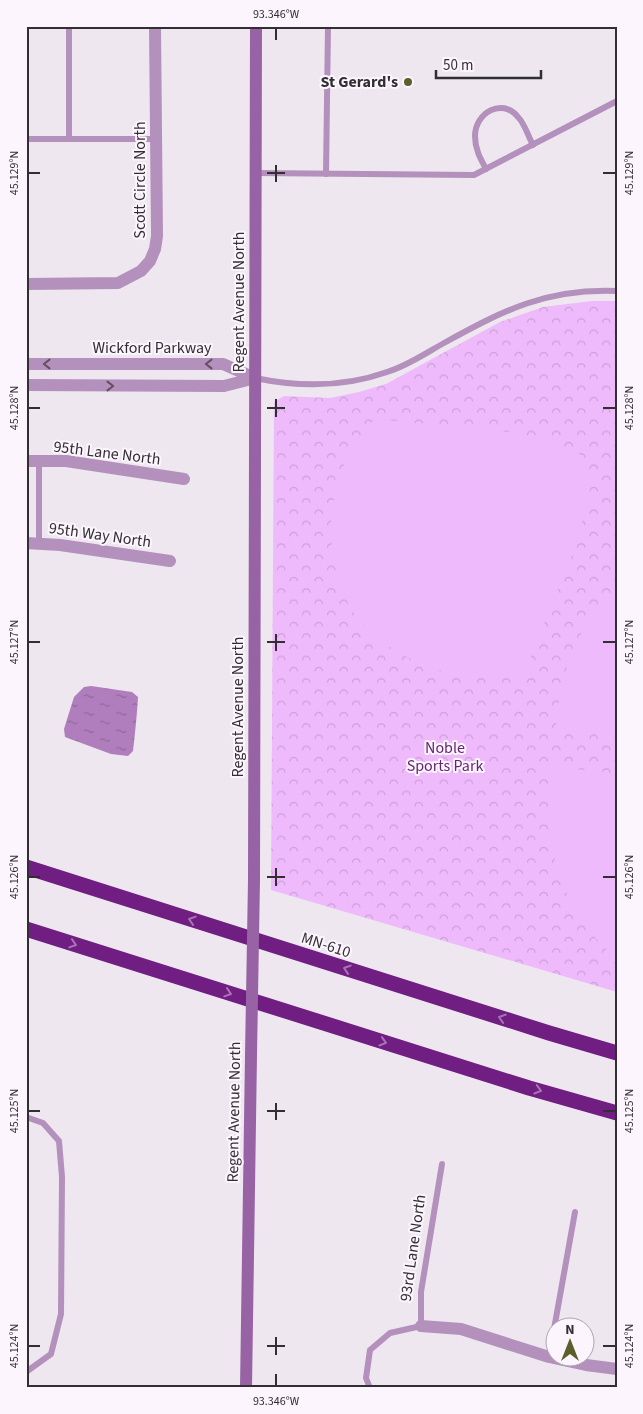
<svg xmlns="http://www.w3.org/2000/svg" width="643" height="1414" font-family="'Source Sans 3',sans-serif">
<defs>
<pattern id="park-crowns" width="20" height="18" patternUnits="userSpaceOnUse" patternTransform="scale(1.25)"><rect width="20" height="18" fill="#eebafb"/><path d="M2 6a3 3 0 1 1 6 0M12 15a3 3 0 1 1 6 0" fill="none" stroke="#cda0d8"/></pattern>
<pattern id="water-ripples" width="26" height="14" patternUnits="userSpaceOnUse" patternTransform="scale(1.25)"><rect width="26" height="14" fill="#b07ebd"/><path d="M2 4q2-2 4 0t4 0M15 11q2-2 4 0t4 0" fill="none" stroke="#90689a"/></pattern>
</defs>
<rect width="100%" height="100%" fill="#eee7f0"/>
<!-- park -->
<path fill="url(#park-crowns)" d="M592 301H617V992L271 890 274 402 284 396 330 398 359 392 386 384 500 322 543 307Z"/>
<!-- pitch -->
<g fill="#eebafb">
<path d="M375 419 508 432 577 450 593 477 576 545 525 671C499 674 472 678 446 672 412 663 380 645 357 617 348 607 344 593 339 580 324 532 330 481 358 439 363 432 369 425 375 419Z"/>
<path d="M617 587V735L556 728C560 671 576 628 617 587Z"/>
<path d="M552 766 617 774V959C561 913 539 837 552 766Z"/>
</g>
<!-- water -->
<path fill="url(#water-ripples)" d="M91 686 132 692 138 697C137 715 135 733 133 751L128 756 111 754 65 737 64 729 74 697 84 687Z"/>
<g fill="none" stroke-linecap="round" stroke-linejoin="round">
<!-- lane -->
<g stroke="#b490bc" stroke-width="6">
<path d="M26 139H157"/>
<path d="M69 139V26"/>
<path d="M486 169C480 158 475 149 475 136 475 113 502 97 518 117 525 124 528 136 533 145"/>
<path d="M255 173 474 175 617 101"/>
<path d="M326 174 328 26"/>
<path d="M255 378C298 387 345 387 387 372 407 366 426 353 444 343 504 310 547 288 617 291"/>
<path d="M39 543V461"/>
<path d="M26 1117 43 1123 59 1141 62 1177 61 1314 51 1354 26 1372"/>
<path d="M549 1357 575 1212"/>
<path d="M370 1388 366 1378 370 1350 390 1333 421 1326V1292L442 1164"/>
</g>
<!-- street -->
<g stroke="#b490bc" stroke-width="12">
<path d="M26 284 118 283 141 271 150 261 155 249 157 236 155 26"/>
<path d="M26 364H223L255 378"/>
<path d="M26 385 224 386 255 378"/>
<path d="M26 461H66L184 479"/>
<path d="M26 543 60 545 170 561"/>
<path d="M421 1326 461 1329 549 1357 586 1365 617 1369"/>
</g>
<!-- secondary -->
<g stroke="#9763a5" stroke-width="12">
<path d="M254 880 256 26"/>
<path d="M246 1388 251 1055"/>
</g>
<!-- highway -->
<g stroke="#701e82" stroke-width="15">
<path d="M26 867 549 1033 617 1053"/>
<path d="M26 929 529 1088 617 1113"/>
</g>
<!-- secondary-bridge -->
<path stroke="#9763a5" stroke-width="12" d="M251 1055 254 880"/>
</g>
<!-- one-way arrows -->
<defs><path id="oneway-chevron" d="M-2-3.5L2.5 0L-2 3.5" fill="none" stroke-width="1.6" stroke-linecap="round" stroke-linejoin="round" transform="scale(1.25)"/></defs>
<g stroke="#605162">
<use href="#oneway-chevron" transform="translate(47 364) rotate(-180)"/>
<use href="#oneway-chevron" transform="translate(209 364) rotate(-180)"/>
<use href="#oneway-chevron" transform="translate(110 386)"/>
</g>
<g stroke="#a874b3">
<use href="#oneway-chevron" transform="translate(192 920) rotate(-162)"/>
<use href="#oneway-chevron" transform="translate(73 944) rotate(18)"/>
<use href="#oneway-chevron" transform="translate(347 969) rotate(-162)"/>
<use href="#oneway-chevron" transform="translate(228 993) rotate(18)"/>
<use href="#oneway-chevron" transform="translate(502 1018) rotate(-162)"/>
<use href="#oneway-chevron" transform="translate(383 1042) rotate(17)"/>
<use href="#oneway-chevron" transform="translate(538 1090) rotate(16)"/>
</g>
<!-- ticks -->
<path fill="none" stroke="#322f32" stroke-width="2" d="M276 28V40M276 165V182M28 173H40M267 173H285M603 173H616M276 399V417M28 408H40M267 408H285M603 408H616M276 634V651M28 642H40M267 642H285M603 642H616M276 868V886M28 877H40M267 877H285M603 877H616M276 1103V1120M28 1111H40M267 1111H285M603 1111H616M276 1337V1355M28 1346H40M267 1346H285M603 1346H616M276 1374V1386"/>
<!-- markers -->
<circle fill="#5a5f2c" stroke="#fcf5fd" stroke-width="2" cx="408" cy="82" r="5"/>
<g text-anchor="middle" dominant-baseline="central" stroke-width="4" stroke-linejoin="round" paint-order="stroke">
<!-- poi labels -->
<g font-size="16" font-weight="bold" fill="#322f32" stroke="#fcf5fd" text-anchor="end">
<text x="398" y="82">St Gerard's</text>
</g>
<!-- street labels -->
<g font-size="16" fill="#322f32" stroke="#fcf5fd">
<text transform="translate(140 180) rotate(-90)">Scott Circle North</text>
<text transform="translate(239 302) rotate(-90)">Regent Avenue North</text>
<text x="152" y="348">Wickford Parkway</text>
<text transform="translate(107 453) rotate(7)">95th Lane North</text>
<text transform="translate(100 535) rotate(8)">95th Way North</text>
<text transform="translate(238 707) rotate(-90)">Regent Avenue North</text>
<text transform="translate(326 945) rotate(18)">MN-610</text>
<text transform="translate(234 1112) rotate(-89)">Regent Avenue North</text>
<text transform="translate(413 1248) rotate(-82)">93rd Lane North</text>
</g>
<!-- park labels -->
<g font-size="16" fill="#642572" stroke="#fcf5fd">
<text x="445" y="748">Noble<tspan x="445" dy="18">Sports Park</tspan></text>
</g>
</g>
<!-- border -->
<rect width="643" height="1414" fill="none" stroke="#fcf5fd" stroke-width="55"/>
<!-- north arrow -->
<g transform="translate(570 1342)"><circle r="24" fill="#fcf5fd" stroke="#aba6ac"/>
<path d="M0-4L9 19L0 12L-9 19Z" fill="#5a5f2c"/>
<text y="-8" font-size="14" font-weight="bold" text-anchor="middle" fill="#322f32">N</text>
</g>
<!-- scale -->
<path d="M436 70v8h105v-8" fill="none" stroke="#322f32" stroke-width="2.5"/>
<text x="443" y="70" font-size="15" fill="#322f32" stroke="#fcf5fd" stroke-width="4" paint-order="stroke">50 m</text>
<rect x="28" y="28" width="588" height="1358" fill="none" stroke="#322f32" stroke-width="2"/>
<g font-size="12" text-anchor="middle" fill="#322f32">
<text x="276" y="18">93.346°W</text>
<text transform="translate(14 173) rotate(-90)" y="4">45.129°N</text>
<text transform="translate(629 173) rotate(-90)" y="4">45.129°N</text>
<text transform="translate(14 408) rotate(-90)" y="4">45.128°N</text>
<text transform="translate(629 408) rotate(-90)" y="4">45.128°N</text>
<text transform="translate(14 642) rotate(-90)" y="4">45.127°N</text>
<text transform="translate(629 642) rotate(-90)" y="4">45.127°N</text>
<text transform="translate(14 877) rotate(-90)" y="4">45.126°N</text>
<text transform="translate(629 877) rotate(-90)" y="4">45.126°N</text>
<text transform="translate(14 1111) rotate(-90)" y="4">45.125°N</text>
<text transform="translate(629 1111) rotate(-90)" y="4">45.125°N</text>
<text transform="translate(14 1346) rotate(-90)" y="4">45.124°N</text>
<text transform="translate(629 1346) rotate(-90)" y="4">45.124°N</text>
<text x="276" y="1405">93.346°W</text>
</g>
</svg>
